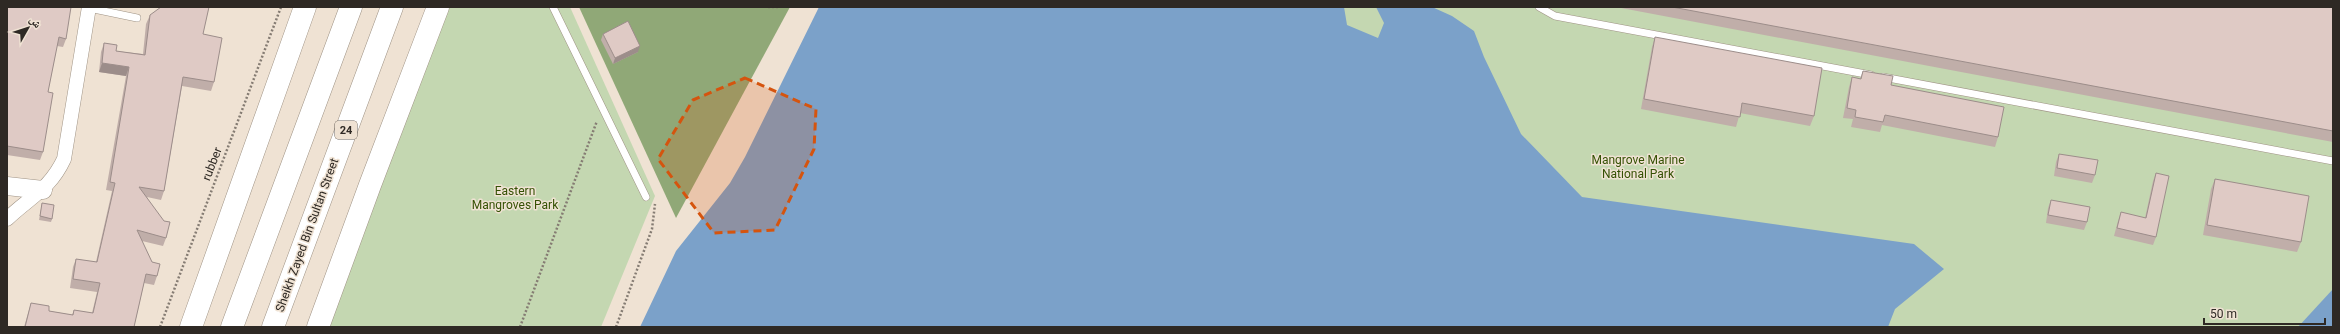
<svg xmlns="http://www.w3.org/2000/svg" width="2340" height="334" font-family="Roboto,'Noto Naskh Arabic',sans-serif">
<rect width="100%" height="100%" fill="#efe2d3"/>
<!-- green -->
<g fill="#c4d7b1">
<path d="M449 7H570L655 196 601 327H328Z"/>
<path d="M1019 7H2333V327H867Z"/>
</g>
<!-- forest -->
<path fill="#90a877" d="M579 7H790L676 218Z"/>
<!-- water -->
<g fill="#7ba1c9">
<path d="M819 7H1344L1347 25 1378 38 1384 23 1376 7H1432L1452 16 1474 31 1484 57 1521 134 1582 197 1914 244 1944 269 1895 309 1888 327H640L676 251 730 183 745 157Z"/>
<path d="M2333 289V327H2298Z"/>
</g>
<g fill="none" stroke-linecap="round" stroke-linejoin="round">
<!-- service casing -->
<g stroke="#9f9385" stroke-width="8">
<g id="service">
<path d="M553 7 646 197"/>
<path d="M1539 7 1555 16 1871 75"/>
<path d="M89 8 137 18"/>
<path d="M1883 77 2333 161"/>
</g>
</g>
<!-- minor casing -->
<g stroke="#9f9385" stroke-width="15">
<path id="minor" d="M7 219C30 197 50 189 64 159L89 7"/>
</g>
<!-- tertiary casing -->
<g stroke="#9f9385" stroke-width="19">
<path id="tertiary" d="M7 186 43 190"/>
</g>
<!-- primary casing -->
<g stroke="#9f9385" stroke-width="23">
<g id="primary">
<path d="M191 327 305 7"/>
<path d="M318 327 370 185 438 7"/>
</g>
</g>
<!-- trunk casing -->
<g stroke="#9f9385" stroke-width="23">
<g id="trunk">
<path d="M232 327 351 7"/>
<path d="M273 327 392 7"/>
</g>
</g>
<!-- path -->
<g stroke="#857c73" stroke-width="2.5" stroke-dasharray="2 2" stroke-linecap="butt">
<path d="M768 7H780"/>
<path d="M160 327 281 7"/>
<path d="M520 327 597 121"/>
<path d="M616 327 652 229 655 204"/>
</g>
<!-- service -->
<use href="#service" stroke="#fff" stroke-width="7"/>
<!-- minor -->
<use href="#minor" stroke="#fff" stroke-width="14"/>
<!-- tertiary -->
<use href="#tertiary" stroke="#fff" stroke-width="18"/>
<!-- primary -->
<use href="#primary" stroke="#fff" stroke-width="22"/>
<!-- trunk -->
<use href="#trunk" stroke="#fff" stroke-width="22"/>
</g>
<!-- wall -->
<g fill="#c0aea9">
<path d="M7 7 66 39 63 47 57 46 48 92 43 152 40 160 7 155Z"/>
<path d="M1616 7H2333V142Z"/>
<path d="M150 15 203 34 214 82 211 91 182 86 164 191 161 200 147 197 166 238 163 246 142 241 157 276 154 285 144 283 134 327H24L31 303 49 311 72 315 74 310 92 313 97 292 70 288 73 267 76 259 96 262 112 191 106 190 126 76 99 72 101 52 104 43 116 51 143 54 146 24Z"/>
<path d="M603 34 638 52 613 64 601 40Z"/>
<path d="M1655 37 1814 116 1810 126 1740 113 1736 127 1641 109 1652 47Z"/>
<path d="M1863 71 1998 137 1995 147 1882 125 1880 132 1851 127 1853 119 1843 118 1849 87 1852 77 1860 79Z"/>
<path d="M2059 154 2095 175 2092 183 2054 176 2056 162Z"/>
<path d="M2156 173V237L2153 245 2114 236 2118 221 2121 212 2145 218 2153 181Z"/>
<path d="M2215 179 2301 242 2297 252 2203 235 2211 189Z"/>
<path d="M2051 200 2087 222 2084 230 2046 223 2048 208Z"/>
<path d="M42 203 52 219 51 222 39 220Z"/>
</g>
<!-- shaded-wall -->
<g fill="#9c8d8a">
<path d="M640 46 638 52 613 64 615 58Z"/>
<path d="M102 63 129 67 126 76 99 72Z"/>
</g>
<!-- building -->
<g fill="#dfcac5" stroke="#9c8d8a">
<path d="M7 7H71L66 39 59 37 48 92 53 93 43 152 7 146Z"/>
<path d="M161 7H209L203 34 222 38 214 82 183 77 164 191 139 187 164 221 170 222 166 238 137 230 152 262 160 264 157 276 146 274 134 327H25L31 303 49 306V311L73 315 74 310 93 313 100 283 73 279 76 259 97 262 115 183 110 182 129 67 102 63 104 43 117 45 116 51 145 55 150 15Z"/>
<path d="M1672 7H2333V131Z"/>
<path d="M628 21 640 46 615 58 603 34Z"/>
<path d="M1655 37 1822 68 1814 116 1742 103 1740 117 1644 99Z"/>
<path d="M1863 71 1893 76 1891 85 2004 107 1998 137 1885 115 1883 122 1855 117 1856 110 1847 108 1852 77 1861 79Z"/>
<path d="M2059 154 2098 160 2095 175 2057 168Z"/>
<path d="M2156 173 2169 176 2156 237 2117 228 2121 212 2146 218Z"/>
<path d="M2215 179 2309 196 2301 242 2207 225Z"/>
<path d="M2051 200 2090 207 2087 222 2048 215Z"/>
<path d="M42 203 54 205 52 219 40 216Z"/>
</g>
<!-- marked area -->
<path fill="#d5540e" fill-opacity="0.2" stroke="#d5540e" stroke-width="3" stroke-dasharray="8 5" stroke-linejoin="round" d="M745 78 816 109 814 149 775 230 714 233 658 159 693 100Z"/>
<g text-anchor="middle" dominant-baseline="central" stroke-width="3" stroke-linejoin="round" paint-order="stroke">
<!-- shield labels -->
<rect fill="#efe2d3" stroke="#686058" stroke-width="1" x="335" y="121" width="22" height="18" rx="3"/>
<g font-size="11" font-weight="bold" fill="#2e2924">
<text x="346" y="130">24</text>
</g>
<!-- park labels -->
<g font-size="12" fill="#355104" stroke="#efe2d3">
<text x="1638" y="160">Mangrove Marine<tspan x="1638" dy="14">National Park</tspan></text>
<text x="515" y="191">Eastern<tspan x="515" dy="14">Mangroves Park</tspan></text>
</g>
<!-- street labels -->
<g font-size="12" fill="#2e2924" stroke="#efe2d3">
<text transform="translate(212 164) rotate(-69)">rubber</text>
<text transform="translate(307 235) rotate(-70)">Sheikh Zayed Bin Sultan Street</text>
</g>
</g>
<!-- border -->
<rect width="2340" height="334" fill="none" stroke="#2e2924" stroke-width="16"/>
<!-- north arrow -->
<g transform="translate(28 28) rotate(51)" stroke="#efe2d3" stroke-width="3" paint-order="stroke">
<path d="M0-3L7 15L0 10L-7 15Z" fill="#2e2924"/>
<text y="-6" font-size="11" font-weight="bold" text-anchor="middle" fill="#2e2924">ش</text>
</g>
<!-- scale -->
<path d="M2204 318v6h121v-6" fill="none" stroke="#2e2924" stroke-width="2"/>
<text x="2210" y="318" font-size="12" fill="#2e2924" stroke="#efe2d3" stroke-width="3" paint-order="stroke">50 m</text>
</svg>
